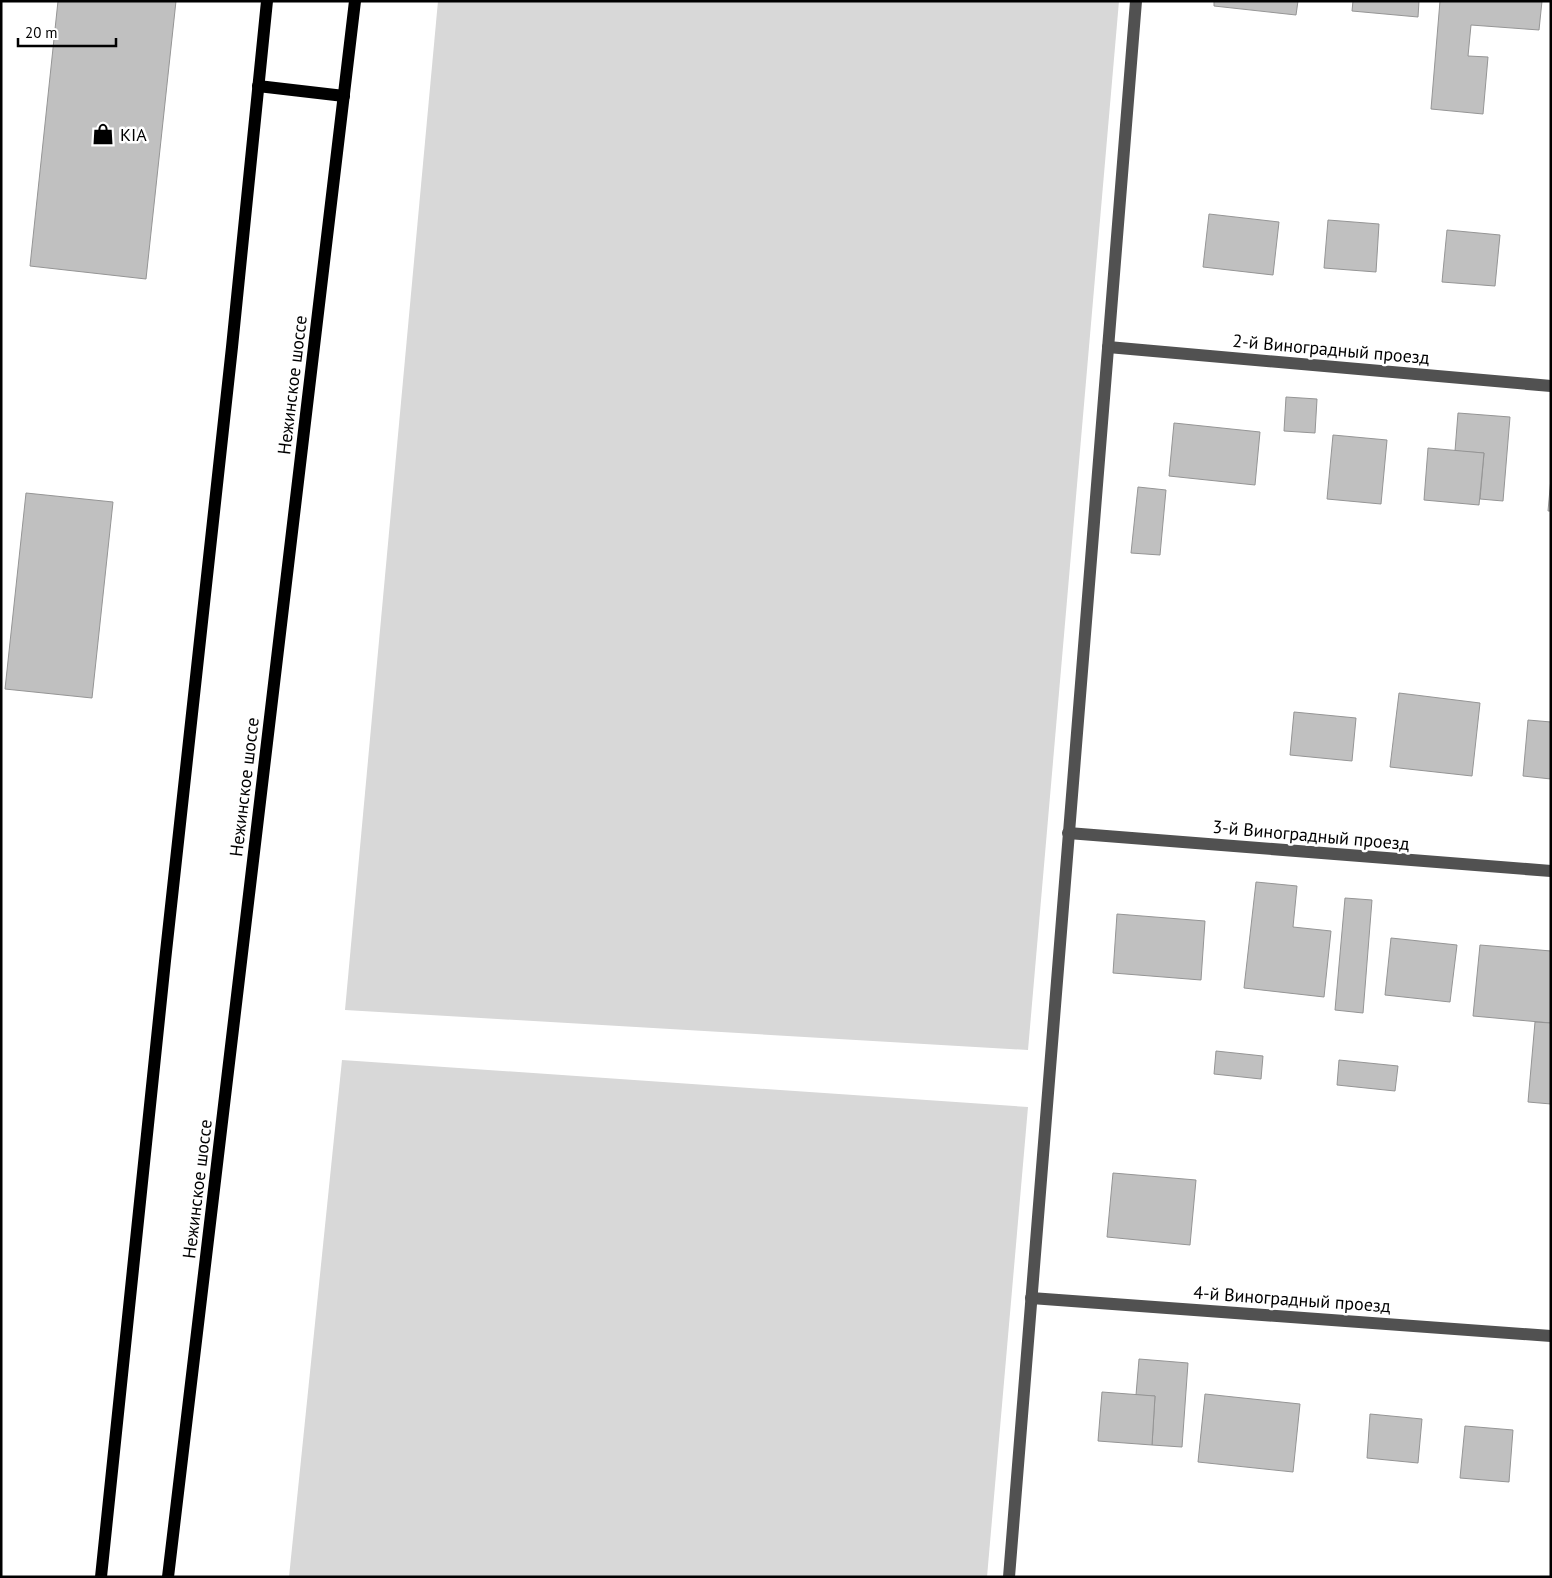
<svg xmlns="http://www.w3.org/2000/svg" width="1552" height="1578" font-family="'PT Sans',sans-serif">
<rect width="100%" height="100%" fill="#fff"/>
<!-- green -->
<g fill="#d8d8d8">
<path d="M438 1H1119L1028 1050 345 1010Z"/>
<path d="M342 1060 1028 1107 987 1577H289Z"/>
</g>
<!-- building -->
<g fill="#c0c0c0" stroke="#959595">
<path d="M58 1H176L146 279 30 266Z"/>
<path d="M1214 1H1298L1296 15 1214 6Z"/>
<path d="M1353 1H1419L1418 17 1352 11Z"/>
<path d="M1440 1H1542L1539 30 1471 25 1468 56 1488 57 1483 114 1431 109Z"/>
<path d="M1209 214 1279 222 1273 275 1203 267Z"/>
<path d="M1328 220 1379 224 1376 272 1324 268Z"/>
<path d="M1447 230 1500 235 1495 286 1442 282Z"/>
<path d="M1286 397 1317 399 1315 433 1284 431Z"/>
<path d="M1458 413 1510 417 1503 501 1480 499 1484 453 1455 451Z"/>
<path d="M1174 423 1260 432 1255 485 1169 476Z"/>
<path d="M1333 435 1387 440 1381 504 1327 499Z"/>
<path d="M1428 448 1484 453 1479 505 1424 500Z"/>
<path d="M1551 478V511H1548Z"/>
<path d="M1138 487 1166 490 1160 555 1131 553Z"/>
<path d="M26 493 113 502 92 698 5 689Z"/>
<path d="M1399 693 1480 703 1472 776 1390 767Z"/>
<path d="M1294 712 1356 718 1352 761 1290 755Z"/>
<path d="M1528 720 1551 722V779L1523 776Z"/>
<path d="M1256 882 1297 886 1293 927 1331 931 1324 997 1244 988Z"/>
<path d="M1345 898 1372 900 1363 1013 1335 1010Z"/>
<path d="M1117 914 1205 921 1201 980 1113 973Z"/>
<path d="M1391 938 1457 945 1450 1002 1385 995Z"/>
<path d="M1480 945 1551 951V1023L1473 1016Z"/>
<path d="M1535 1022 1551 1023V1104L1528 1102Z"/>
<path d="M1216 1051 1263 1056 1261 1079 1214 1074Z"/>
<path d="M1339 1060 1398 1066 1395 1091 1337 1085Z"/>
<path d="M1113 1173 1196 1180 1190 1245 1107 1237Z"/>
<path d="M1139 1359 1188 1363 1182 1447 1152 1445 1155 1396 1136 1395Z"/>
<path d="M1102 1392 1155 1396 1152 1445 1098 1441Z"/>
<path d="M1205 1394 1300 1404 1293 1472 1198 1462Z"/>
<path d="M1370 1414 1422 1419 1418 1463 1367 1458Z"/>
<path d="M1465 1426 1513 1430 1509 1482 1460 1478Z"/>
</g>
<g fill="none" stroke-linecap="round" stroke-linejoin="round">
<!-- minor -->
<g stroke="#515151" stroke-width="12">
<path d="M1108 347 1551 386"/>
<path d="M1068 833 1551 871"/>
<path d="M1031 1298 1551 1336"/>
<path d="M1009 1577 1136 1"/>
</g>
<!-- major -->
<g stroke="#000" stroke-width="12">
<path d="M258 86 344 96"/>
<path d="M101 1577 165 961 232 347 267 1"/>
<path d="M168 1577 355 1"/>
</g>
</g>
<!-- icons -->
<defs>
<g id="shop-bare" transform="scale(1.725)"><path d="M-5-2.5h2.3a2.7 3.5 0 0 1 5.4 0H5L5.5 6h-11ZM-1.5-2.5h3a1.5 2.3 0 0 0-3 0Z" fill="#000" stroke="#fff" stroke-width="2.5" paint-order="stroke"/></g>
</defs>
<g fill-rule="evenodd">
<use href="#shop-bare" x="103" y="134"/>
</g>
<g text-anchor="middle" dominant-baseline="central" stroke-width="5" stroke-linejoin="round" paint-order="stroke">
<!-- poi labels -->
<g font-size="18" fill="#000" stroke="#fff" text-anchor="start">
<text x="120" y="134">KIA</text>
</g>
<!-- street labels -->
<g font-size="18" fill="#000" stroke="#fff">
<text transform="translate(1331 349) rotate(5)">2-й Виноградный проезд</text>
<text transform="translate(292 385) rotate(-83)">Нежинское шоссе</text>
<text transform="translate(244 787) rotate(-83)">Нежинское шоссе</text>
<text transform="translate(1311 835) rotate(5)">3-й Виноградный проезд</text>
<text transform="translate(197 1189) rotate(-83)">Нежинское шоссе</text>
<text transform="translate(1292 1299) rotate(4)">4-й Виноградный проезд</text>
</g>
</g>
<!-- border -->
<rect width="1552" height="1578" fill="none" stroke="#000000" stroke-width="5"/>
<!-- scale -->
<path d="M18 38v8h98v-8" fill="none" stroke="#000000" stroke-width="2.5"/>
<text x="25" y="38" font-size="15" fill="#000000" stroke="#ffffff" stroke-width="4" paint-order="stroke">20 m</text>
</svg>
